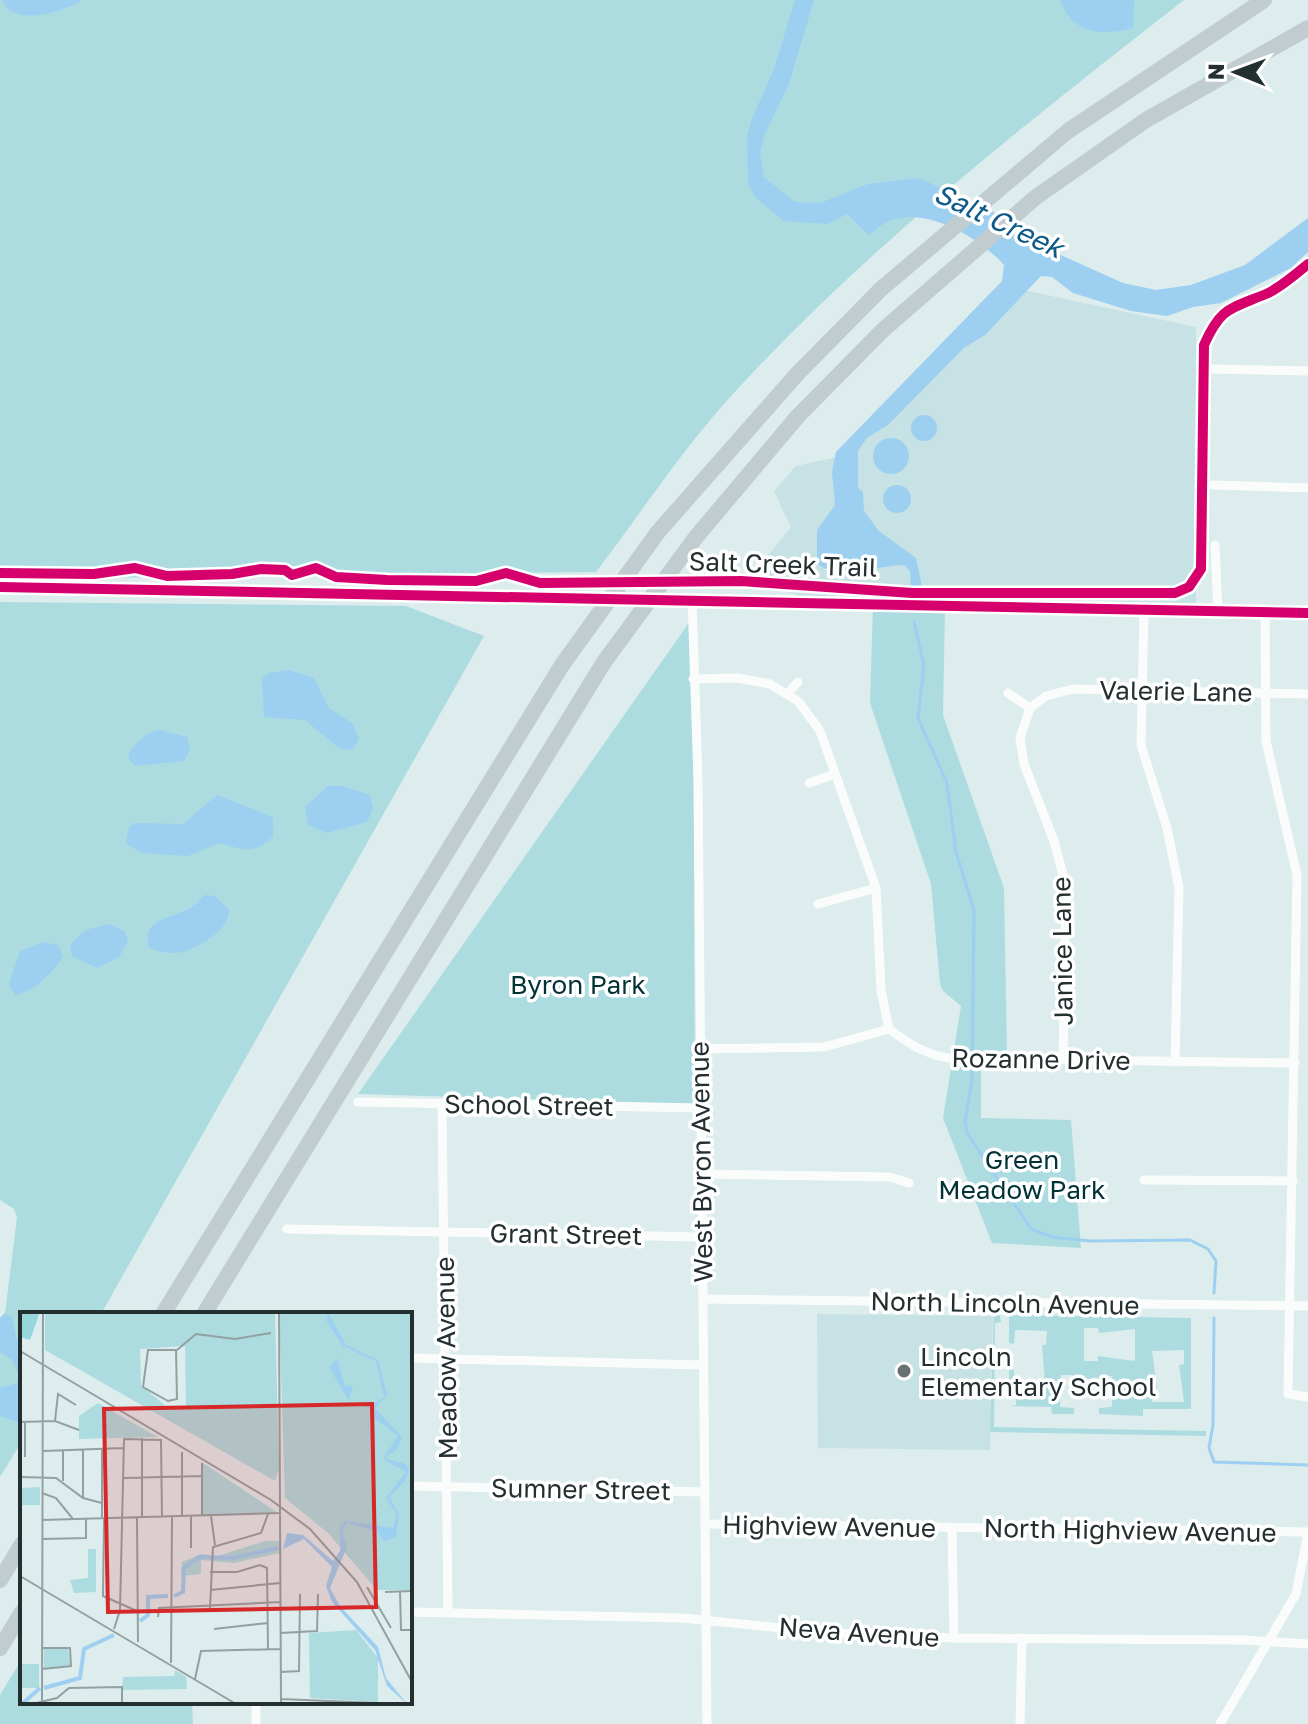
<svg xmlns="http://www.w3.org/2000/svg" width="1308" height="1724" font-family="'Golos Text',sans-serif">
<rect width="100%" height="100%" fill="#ddeced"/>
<!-- built -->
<g fill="#c7e2e4">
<path d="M1023 290 1196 327V607L803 599 754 573 791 527 774 491 796 466 842 456Z"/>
<path d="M817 1314 993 1316 990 1450 818 1448Z"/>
</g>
<!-- green -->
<g fill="#acdce0" fill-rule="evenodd">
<path d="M0 0H1184C1027 123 868 246 733 394 683 448 641 513 596 572L0 579Z"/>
<path d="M0 602 406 606 484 636 101 1314H22V1441L0 1477V1318L5 1313 17 1217 14 1209 0 1200Z"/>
<path d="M873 607 945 608 943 715 1004 888 1007 1057 981 1056V1118L1071 1120 1081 1248 992 1243 943 1118 961 1006 943 991 940 984 931 884 870 703Z"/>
<path d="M693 617 695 1104 358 1094Z"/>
<path d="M994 1310H999L1001 1322 995 1323 994 1427 1206 1431V1436L990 1432Z"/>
<path d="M1009 1315 1191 1318V1409H1143V1416L1099 1414V1408L1112 1407V1376L1075 1380 1072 1375H1061L1060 1407 1074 1408V1414H1052L1051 1407 1010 1406 1016 1405V1398L1009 1397V1369L1014 1370V1382H1045L1042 1345H1046L1047 1331 1015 1330 1014 1344 1009 1343ZM1084 1328H1098L1099 1333 1135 1329V1361L1098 1356V1361H1084ZM1184 1350V1364L1179 1365 1184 1402H1152V1389L1157 1388 1152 1351Z"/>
<path d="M22 1659V1702H192L193 1724H0V1695Z"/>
</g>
<!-- water -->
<g fill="#9dcff1">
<path d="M2 0H82C63 12 13 28 2 0Z"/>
<path d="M795 0H814L789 84 764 136 760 153 764 177 795 202 820 203 868 184 918 178 972 201 1038 235 1054 252 1123 283 1156 290 1191 285 1245 265 1308 218V252L1291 268 1221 303 1193 307 1167 316 1131 311 1073 293 1052 277 1041 276 985 335 964 348 888 425 867 438 858 451V488L863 492 864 511 879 531 916 558 922 586 919 588 911 586 910 571 904 565C876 565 844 582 817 564V530L835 505 832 472 836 452 1002 281 1004 265C981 239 926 205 890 221 882 224 875 230 869 235L847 214 828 224 784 221 756 198 748 184 747 137 751 121 774 69Z"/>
<path d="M1060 0H1134L1133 28C1100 36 1074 35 1060 0Z"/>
<circle cx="924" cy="428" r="13"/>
<circle cx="891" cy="456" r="18"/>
<circle cx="897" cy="499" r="14"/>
<path d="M289 670 314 678 328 707 353 724 359 739 352 750 340 749 305 720 264 717 262 679 269 673Z"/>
<path d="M159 730 187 737 190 750 184 761 135 766 128 758C131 745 146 732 159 730Z"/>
<path d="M328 786H343L370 795 373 808 367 822 327 833 308 825 305 807Z"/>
<path d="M217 795 273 817V837C252 855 244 850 219 843L188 856 141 853 126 843 129 827 135 823 183 824Z"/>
<path d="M205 895 215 896 229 910C230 930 199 947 182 952 172 955 158 951 149 948 141 918 171 919 190 908 196 905 200 899 205 895Z"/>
<path d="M110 924 125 932 128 942 118 958 97 968 72 956 70 945 85 930Z"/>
<path d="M43 942 58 945 63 956C57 969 30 995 15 995L9 984 20 951Z"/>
<path d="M5 1313 12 1318 22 1361 21 1423 0 1416V1388L17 1383 20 1377 12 1360 0 1352V1318Z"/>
</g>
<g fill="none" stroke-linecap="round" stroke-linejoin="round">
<!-- stream -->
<g stroke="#9dcff1" stroke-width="3">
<path d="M914 622 924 665 918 718 947 783 956 852 974 910 972 1081 965 1122 967 1133 1031 1229 1052 1237 1090 1241 1190 1240 1208 1249 1216 1261 1214 1293"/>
<path d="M1214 1318 1213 1425 1209 1448 1214 1462 1308 1465"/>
</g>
<!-- street -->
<g stroke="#fafcfc" stroke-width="9">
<path d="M1213 369 1308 371"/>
<path d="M1213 485 1308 488"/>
<path d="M1215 545 1218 612"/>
<path d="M692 599 698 780 707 1724"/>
<path d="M1144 611 1141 745 1167 828 1179 888 1175 1062"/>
<path d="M1265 613 1266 741 1297 875 1288 1394 1308 1397"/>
<path d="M693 679 738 678 770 684 799 702 820 731 876 888 881 990 889 1029C908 1043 926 1055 949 1058L1295 1063"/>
<path d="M788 693 798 682"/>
<path d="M1008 693 1030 708"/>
<path d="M809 783 835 774"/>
<path d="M818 904 876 888"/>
<path d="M700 1049 824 1047 889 1029"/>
<path d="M1063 1059 1066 886 1054 841 1024 764 1020 738 1030 708 1046 696 1073 689 1308 694"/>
<path d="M358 1102 701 1108"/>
<path d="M442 1104 448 1612"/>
<path d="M702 1174 890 1177 909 1183"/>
<path d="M1144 1180 1293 1181"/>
<path d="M287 1229 701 1237"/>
<path d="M703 1299 1308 1306"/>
<path d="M410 1358 703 1365"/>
<path d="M410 1486 705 1492"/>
<path d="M705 1524 1308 1532"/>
<path d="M952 1528 954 1638"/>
<path d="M410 1612 683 1618 830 1633 954 1638 1244 1640 1308 1644"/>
<path d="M256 1702V1724"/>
<path d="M1020 1724 1022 1638"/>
<path d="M1220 1724 1296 1594 1308 1533"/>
</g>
<!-- secondary -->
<path stroke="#c3cacb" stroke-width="12" d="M0 587 1308 613"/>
<!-- highway -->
<g stroke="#c0cccf" stroke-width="16">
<path d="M163 1314 562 665 658 532 798 373 881 289 1068 131 1264 0"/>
<path d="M204 1314 604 662 696 537 798 416 883 330 1036 197 1146 120 1308 28"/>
<path d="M0 1580 22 1544"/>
<path d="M0 1648 22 1612"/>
</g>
<!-- cycleway casing -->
<g stroke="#fff" stroke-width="15">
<g id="cycleway">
<path d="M0 573 94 574 135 568 167 576 232 574 261 569 285 570 292 575 316 568 336 577 387 580 476 581 506 573 540 583 741 581 912 593H1175L1189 587 1201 569 1204 345C1221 307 1230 309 1266 294 1280 288 1296 274 1308 264"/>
<path d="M0 587 1308 613"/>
</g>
</g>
<!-- cycleway -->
<use href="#cycleway" stroke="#d6006c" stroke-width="10"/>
</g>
<!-- markers -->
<circle fill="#657172" stroke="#fff" stroke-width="3" cx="904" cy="1371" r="8"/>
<g text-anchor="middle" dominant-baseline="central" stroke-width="7" stroke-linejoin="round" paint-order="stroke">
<!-- street labels -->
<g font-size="26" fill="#242f30" stroke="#fff">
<text transform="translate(783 564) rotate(2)">Salt Creek Trail</text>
<text transform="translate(1176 691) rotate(1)">Valerie Lane</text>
<text transform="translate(1062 951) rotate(-91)">Janice Lane</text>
<text transform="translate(1041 1059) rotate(1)">Rozanne Drive</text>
<text transform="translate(529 1105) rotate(1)">School Street</text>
<text transform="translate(701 1162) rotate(-91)">West Byron Avenue</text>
<text transform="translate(566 1234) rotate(1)">Grant Street</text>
<text transform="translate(1005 1303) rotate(1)">North Lincoln Avenue</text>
<text transform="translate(446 1358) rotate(-91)">Meadow Avenue</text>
<text transform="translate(581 1489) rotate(1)">Sumner Street</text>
<text transform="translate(829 1526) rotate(1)">Highview Avenue</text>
<text transform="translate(1130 1530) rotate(1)">North Highview Avenue</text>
<text transform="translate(859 1632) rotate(4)">Neva Avenue</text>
</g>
<!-- park labels -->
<g font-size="26" fill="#003236" stroke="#fff">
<text x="578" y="984">Byron Park</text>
<text x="1022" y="1159">Green<tspan x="1022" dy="30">Meadow Park</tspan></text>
</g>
<!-- poi labels -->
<g font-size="26" fill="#242f30" stroke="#fff" text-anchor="start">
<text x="920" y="1356">Lincoln<tspan x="920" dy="30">Elementary School</tspan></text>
</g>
<!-- water labels -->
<g font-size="28" font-style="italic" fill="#0d5987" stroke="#fff">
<text transform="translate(999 220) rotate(25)">Salt Creek</text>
</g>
</g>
<!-- overview -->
<g transform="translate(20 1312)">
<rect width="392" height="392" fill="#ddeced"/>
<path d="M25 0H255L259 157 255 169 25 38ZM165 34 166 94 148 96 121 73 120 37ZM259 0H392V278H357L308 221 265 186ZM78 91 138 125 59 127V104ZM183 151 258 201 182 203ZM20 175V193H2L0 176ZM245 229H260V241L214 251 181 248V262L161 264 162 250 181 242 198 244ZM68 237H76V280L54 281 50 268 68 266ZM336 318 358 346V390L290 386 289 321ZM48 336 50 353 24 356V337ZM2 352H19V376H2ZM155 358 166 365 167 377 102 378 103 365 154 364Z" fill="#acdce0" fill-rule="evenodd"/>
<path d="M0 0H20L10 28 0 25Z" fill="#97d7dc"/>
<path d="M308 0 326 33 358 48 367 83 355 96 382 125 377 137 365 146 385 152 389 158 385 169 369 185 379 202 376 225 365 229 356 219 327 211 322 218 327 235 310 276 320 294 358 335 366 366 387 392 367 374 355 338 312 290 306 274 312 255 284 227 263 237 267 221 283 223 313 249 320 239V214L326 209 373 216 377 202 366 186 386 160 363 147 378 124 351 103 350 94 364 85 356 49 323 34 307 10ZM317 46 325 75 333 73 329 89 309 55Z" fill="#9dcff1"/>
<path fill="none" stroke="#9dcff1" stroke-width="4" d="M154 284 163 280 164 256 179 245 213 246 258 236M120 309 128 303V285L148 284M24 376 60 366 64 337 94 323M2 392 20 376"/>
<path fill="none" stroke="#93a0a1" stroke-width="2" d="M259 0 261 392M156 38 157 87 148 89 123 75 128 38H157L176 22 215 27 251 21M0 39 251 188 290 217 337 270 392 370M35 109 38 82 56 93M0 110 35 109 59 118M63 137V185M82 137V207M43 138V169M23 139 103 136M5 145V110M0 165 36 166 63 186 82 191M103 166 182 164M22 181 36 186 53 207M162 204V140M182 204V151M191 204 195 233M117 206 118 330M122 206V126M84 207 83 284 117 299M22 208 261 201M23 227 66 226V207M171 236V204M190 260H217L240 253 247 256 248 337M0 264 216 392M347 275 371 316M190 278 260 271M380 279 381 318H392M365 280 392 279M190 296 193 235 241 221 248 202M138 305 139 296 260 290M94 317 100 298 104 127 141 128 142 205M194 317 248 311M260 321 297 319 298 282M151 351 152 205M22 357 51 354 50 336H22M261 360 279 359 280 282M175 367 181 339 260 337M261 387 356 391M12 392 37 386 49 376 102 375V392M22 392 23 0"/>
<path fill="#d62828" fill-opacity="0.15" stroke="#d62828" stroke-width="4" d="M352 92 356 295 88 300 84 97Z"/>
<rect width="392" height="392" fill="none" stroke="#242f30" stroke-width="4"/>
</g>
<!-- north arrow -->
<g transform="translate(1236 72) rotate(271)" stroke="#ffffff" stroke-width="6" paint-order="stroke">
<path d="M0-6L14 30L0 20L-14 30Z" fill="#242f30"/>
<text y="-12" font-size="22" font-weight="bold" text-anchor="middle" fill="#242f30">N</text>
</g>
</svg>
